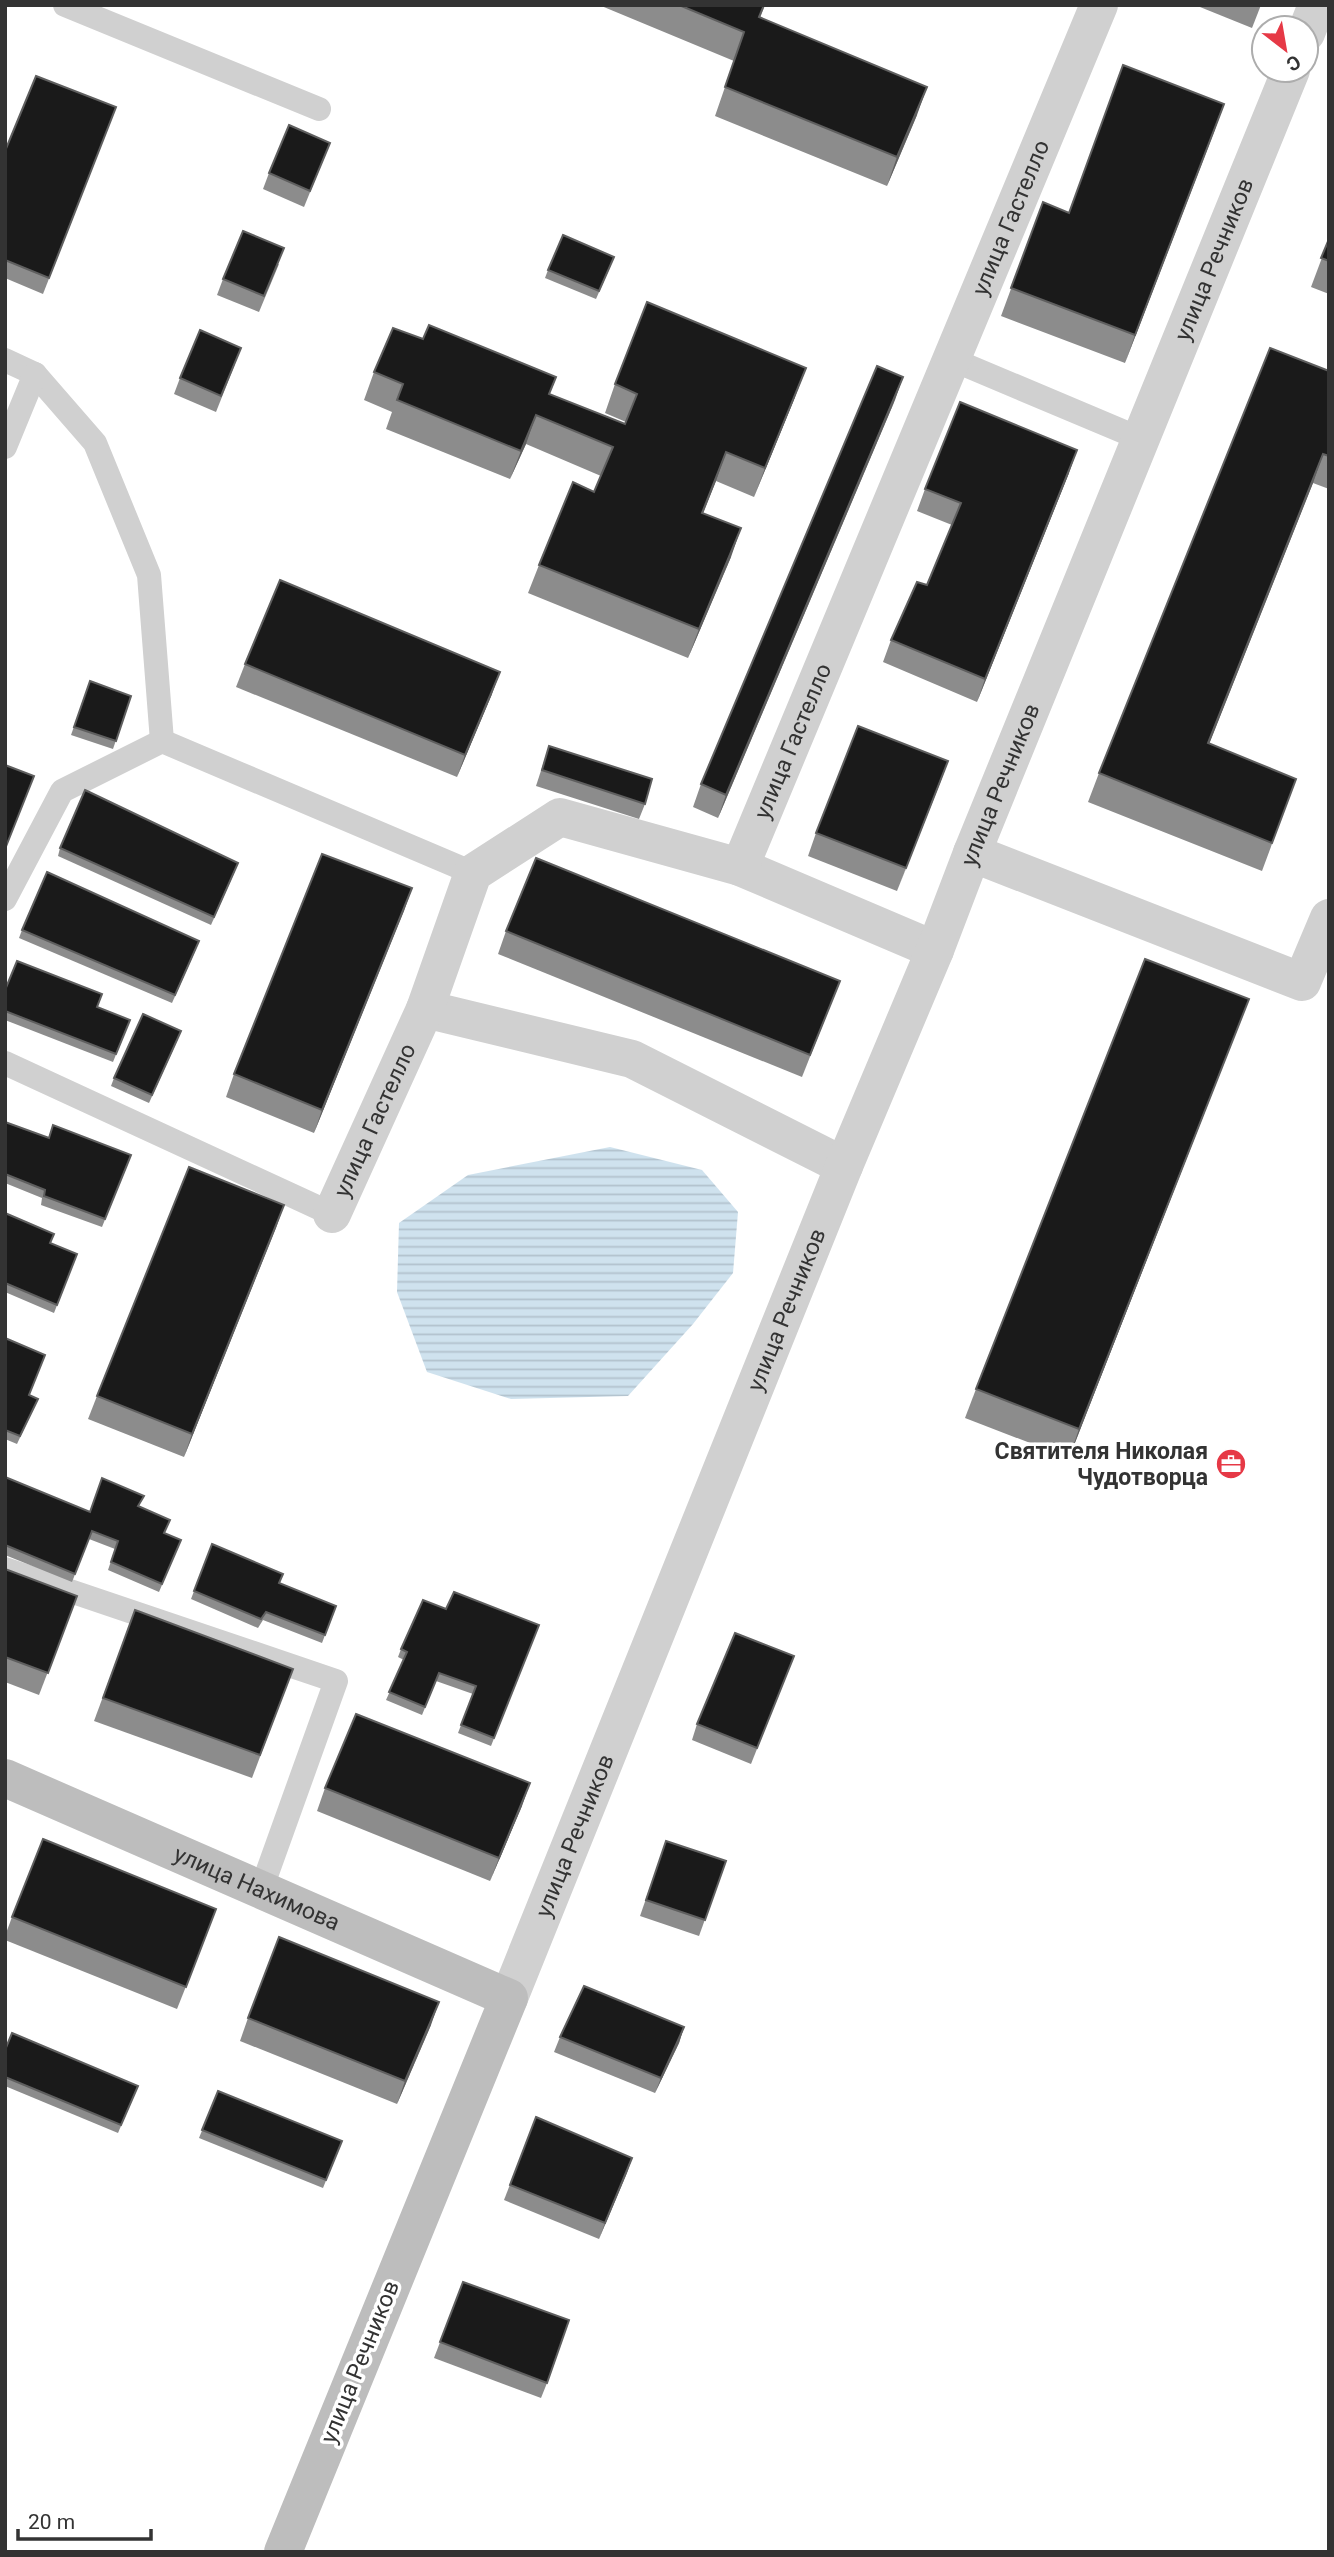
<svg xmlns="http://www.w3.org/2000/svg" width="1334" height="2557" font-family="Roboto,sans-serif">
<defs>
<pattern id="water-rules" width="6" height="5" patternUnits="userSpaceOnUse" patternTransform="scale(1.75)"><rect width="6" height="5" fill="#cfe2ee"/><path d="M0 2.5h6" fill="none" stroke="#b2c2cd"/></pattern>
</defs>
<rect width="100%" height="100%" fill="#fff"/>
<!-- water -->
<path fill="url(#water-rules)" d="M610 1147 702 1170 738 1212 733 1273 693 1324 628 1396 511 1399 427 1372 397 1292 399 1223 468 1175Z"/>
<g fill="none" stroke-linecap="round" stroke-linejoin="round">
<!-- lane -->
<g stroke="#d0d0d0" stroke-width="24">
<path d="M65 5 319 109"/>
<path d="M951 359 1141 439"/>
<path d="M5 360 35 374 95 443 149 575 162 741"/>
<path d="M5 447 35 374"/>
<path d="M5 899 62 791 162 741 473 873"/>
<path d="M5 1063 332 1214"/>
<path d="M5 1569 336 1681 261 1890"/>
</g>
<!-- street -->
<g stroke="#d0d0d0" stroke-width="38">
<path d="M1306 33 1317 5"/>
<path d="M972 853 1302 982 1329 918"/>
<path d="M740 867 935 950"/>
<path d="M425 1009 632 1059 844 1166"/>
<path id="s1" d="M332 1214 425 1009 473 873 560 817 740 867 1099 5"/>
<path id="s2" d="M509 1998 844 1166 935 950 972 853 1291 70"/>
</g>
<!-- secondary -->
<path stroke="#bdbdbd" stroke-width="38" id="s3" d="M5 1778 509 1998 283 2552"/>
</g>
<!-- wall -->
<g fill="#8c8c8c">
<path d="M599 5H765L760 18 917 115 887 186 715 116 734 61Z"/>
<path d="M1195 5H1261L1252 28Z"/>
<path d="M1224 104 1125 363 1001 316 1043 202 1069 213Z"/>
<path d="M116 107 43 294 5 278V151Z"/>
<path d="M330 143 304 207 263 189 269 173Z"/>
<path d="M1329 239V294L1311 287Z"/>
<path d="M279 264 259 312 217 295 223 279Z"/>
<path d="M611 265 596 299 545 278 548 270Z"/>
<path d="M235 364 216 412 174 394 180 378Z"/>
<path d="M1329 371V489L1313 483 1209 744 1296 779 1262 871 1088 802 1099 773Z"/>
<path d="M374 372 550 395 625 424 626 422 605 413 615 384 795 397 754 497 716 481 703 514 731 557 688 658 528 593 539 565 594 492 601 476 526 444 510 479 386 429 392 412 364 400Z"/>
<path d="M895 400 718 818 693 807 701 784Z"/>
<path d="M1069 473 977 702 883 662 891 640 927 585 952 525 917 511 925 489Z"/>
<path d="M245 664 492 694 457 777 236 687Z"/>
<path d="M90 681 131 696 113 749 71 735Z"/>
<path d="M549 746 645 804 639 819 536 786Z"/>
<path d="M948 761 897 891 808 856 816 833Z"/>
<path d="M60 848 235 871 211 925 58 856Z"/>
<path d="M412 888 314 1133 226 1097 234 1074Z"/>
<path d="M22 930 196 949 172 1003 19 938Z"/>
<path d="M506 931 840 981 802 1077 498 954Z"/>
<path d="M5 990 97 1007 130 1020 113 1062 5 1020Z"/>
<path d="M1249 999 1069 1458 965 1418 976 1389Z"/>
<path d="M178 1039 149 1103 111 1086 114 1078Z"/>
<path d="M5 1122 49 1138 131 1155 102 1227 41 1205 42 1198 5 1183Z"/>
<path d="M284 1205 184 1457 88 1419 97 1396Z"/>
<path d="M5 1213 51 1243 77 1254 54 1313 5 1292Z"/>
<path d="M5 1338 30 1395 38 1399 17 1444 5 1439Z"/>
<path d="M5 1477 90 1512 140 1506 165 1534 181 1540 159 1592 108 1570 115 1549 89 1539 72 1582 5 1555Z"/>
<path d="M212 1544 279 1583 336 1606 322 1643 263 1620 258 1628 191 1599Z"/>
<path d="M5 1569 77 1596 39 1695 5 1682Z"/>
<path d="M446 1609 539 1625 491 1746 458 1733 473 1694 436 1681 422 1715 386 1700 404 1660 398 1657 401 1649Z"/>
<path d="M135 1610 293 1669 252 1778 94 1721Z"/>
<path d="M794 1656 751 1764 692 1740 697 1724Z"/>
<path d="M325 1788 522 1806 490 1881 317 1811Z"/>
<path d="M666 1841 726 1861 699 1936 640 1916Z"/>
<path d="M12 1917 208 1931 177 2009 5 1940V1936Z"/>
<path d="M248 2018 431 2025 397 2104 240 2041Z"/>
<path d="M684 2027 679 2043 655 2093 554 2052 560 2037Z"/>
<path d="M5 2050 138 2086 118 2133 5 2086Z"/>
<path d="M218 2091 342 2141 323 2188 199 2138Z"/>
<path d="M536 2117 632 2158 599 2239 504 2200Z"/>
<path d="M463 2282 547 2383 541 2398 434 2358Z"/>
</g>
<!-- shaded-wall -->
<g fill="#5f5f5f">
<path d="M927 87 917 115 887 186 897 157Z"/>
<path d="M1224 104 1214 132 1125 363 1135 335Z"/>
<path d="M806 368 795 397 754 497 765 468Z"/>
<path d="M903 377 895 400 718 818 726 795Z"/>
<path d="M536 415 526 444 510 479 521 451Z"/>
<path d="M1077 450 1069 473 977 702 985 679Z"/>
<path d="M726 452 716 481 691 542 702 513Z"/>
<path d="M1323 454 1313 483 1198 772 1208 743Z"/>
<path d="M741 528 731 557 688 658 699 629Z"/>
<path d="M500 672 492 694 457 777 465 755Z"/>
<path d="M948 761 940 783 897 891 906 868Z"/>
<path d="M412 888 404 911 314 1133 322 1110Z"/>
<path d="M1249 999 1238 1027 1069 1458 1079 1429Z"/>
<path d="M284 1205 276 1228 184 1457 192 1434Z"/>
<path d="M530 1783 522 1806 490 1881 499 1858Z"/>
<path d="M439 2002 431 2025 397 2104 405 2081Z"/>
<path d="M684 2027 679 2043 655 2093 661 2078Z"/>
<path d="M632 2158 627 2173 599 2239 605 2223Z"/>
</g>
<!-- building -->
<g fill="#1a1a1a" stroke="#5f5f5f" stroke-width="2">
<path d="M679 5H764L759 17 927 87 897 157 725 87 744 32Z"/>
<path d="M1123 65 1224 104 1135 335 1011 288 1043 202 1069 213Z"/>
<path d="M36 76 116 107 49 278 5 260V151Z"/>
<path d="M289 125 330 143 310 191 269 173Z"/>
<path d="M243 231 284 248 264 296 223 279Z"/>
<path d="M563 235 614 257 599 291 548 270Z"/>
<path d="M1329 239V261L1321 258Z"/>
<path d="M647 302 806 368 765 468 726 452 702 513 741 528 699 629 539 565 573 482 594 492 613 447 536 415 521 451 397 400 403 384 374 372 393 328 423 339 429 325 556 377 549 394 625 424 637 394 615 384Z"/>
<path d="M200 330 241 348 221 396 180 378Z"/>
<path d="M1270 348 1329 371V456L1323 454 1208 743 1296 779 1272 843 1099 773Z"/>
<path d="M877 366 903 377 726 795 701 784Z"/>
<path d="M960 402 1077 450 985 679 891 640 917 582 927 585 961 503 925 489Z"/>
<path d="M280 580 500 672 465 755 245 664Z"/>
<path d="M90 681 131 696 116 741 74 727Z"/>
<path d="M858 726 948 761 906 868 816 833Z"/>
<path d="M549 746 652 779 645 804 542 770Z"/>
<path d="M5 765 34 776 5 849Z"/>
<path d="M85 790 238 863 214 917 60 848Z"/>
<path d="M322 854 412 888 322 1110 234 1074Z"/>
<path d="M536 858 840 981 810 1055 506 931Z"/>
<path d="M47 872 199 941 175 995 22 930Z"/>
<path d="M1145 959 1249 999 1079 1429 976 1389Z"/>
<path d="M17 961 102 994 97 1007 130 1020 116 1054 5 1011V990Z"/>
<path d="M143 1014 181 1031 152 1095 114 1078Z"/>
<path d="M5 1122 49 1138 53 1125 131 1155 105 1219 44 1196 45 1190 5 1174Z"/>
<path d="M189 1167 284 1205 192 1434 97 1396Z"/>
<path d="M5 1213 54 1234 50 1243 77 1254 57 1305 5 1283Z"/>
<path d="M5 1338 45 1355 29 1395 38 1399 20 1436 5 1430Z"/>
<path d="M5 1477 90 1512 102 1478 144 1496 138 1506 170 1520 164 1533 181 1540 162 1584 111 1562 118 1541 92 1531 75 1574 5 1545Z"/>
<path d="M212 1544 283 1574 279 1583 336 1606 325 1635 266 1612 261 1619 194 1591Z"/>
<path d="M5 1569 77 1596 48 1673 5 1657Z"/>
<path d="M454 1592 539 1625 494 1738 461 1725 476 1686 439 1673 425 1707 389 1692 407 1652 401 1649 423 1600 446 1609Z"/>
<path d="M135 1610 293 1669 260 1755 103 1698Z"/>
<path d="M735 1633 794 1656 757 1748 697 1724Z"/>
<path d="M356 1714 530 1783 499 1858 325 1788Z"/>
<path d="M43 1839 216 1909 186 1987 12 1917Z"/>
<path d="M666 1841 726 1861 705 1920 646 1900Z"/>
<path d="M279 1937 439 2002 405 2081 248 2018Z"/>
<path d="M584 1986 684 2027 661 2078 560 2037Z"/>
<path d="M12 2033 138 2086 121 2125 5 2077V2050Z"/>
<path d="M218 2091 342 2141 326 2180 202 2130Z"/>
<path d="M536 2117 632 2158 605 2223 510 2185Z"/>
<path d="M463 2282 569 2320 547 2383 440 2342Z"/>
</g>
<!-- icons -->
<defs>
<g id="office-disc" transform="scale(1.575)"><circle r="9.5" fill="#e63946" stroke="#fff"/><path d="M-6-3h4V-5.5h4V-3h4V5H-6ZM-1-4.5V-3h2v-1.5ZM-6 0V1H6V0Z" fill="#fff"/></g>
</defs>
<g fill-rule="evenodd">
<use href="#office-disc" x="1231" y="1464"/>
</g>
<g text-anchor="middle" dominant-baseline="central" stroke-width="7" stroke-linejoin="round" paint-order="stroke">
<!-- street labels -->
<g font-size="23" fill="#333" stroke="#fff">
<text stroke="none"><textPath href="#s1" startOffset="1363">улица Гастелло</textPath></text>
<text stroke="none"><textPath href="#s2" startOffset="1876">улица Речников</textPath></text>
<text stroke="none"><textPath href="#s1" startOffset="796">улица Гастелло</textPath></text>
<text stroke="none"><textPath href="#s2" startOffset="1309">улица Речников</textPath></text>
<text stroke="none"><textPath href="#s1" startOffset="103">улица Гастелло</textPath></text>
<text stroke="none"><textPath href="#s2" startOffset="742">улица Речников</textPath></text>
<text stroke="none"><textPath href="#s2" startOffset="175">улица Речников</textPath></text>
<text stroke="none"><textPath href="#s3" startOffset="275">улица Нахимова</textPath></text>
<text transform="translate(360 2362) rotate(-68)">улица Речников</text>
</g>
<!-- poi labels -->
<g font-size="23" font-weight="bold" fill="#333" stroke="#fff" text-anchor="end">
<text x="1208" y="1451">Святителя Николая<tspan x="1208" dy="26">Чудотворца</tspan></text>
</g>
</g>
<!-- border -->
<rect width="1334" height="2557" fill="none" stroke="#333333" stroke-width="14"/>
<!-- north arrow -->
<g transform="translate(1285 49) rotate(149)"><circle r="33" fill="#ffffff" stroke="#adadad" stroke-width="2"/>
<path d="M0-5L12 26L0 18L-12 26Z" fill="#e63946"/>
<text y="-10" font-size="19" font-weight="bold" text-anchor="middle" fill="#333333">С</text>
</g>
<!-- scale -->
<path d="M18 2529v10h133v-10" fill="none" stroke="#333333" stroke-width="3.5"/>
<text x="28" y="2529" font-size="21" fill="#333333" stroke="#ffffff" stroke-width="5" paint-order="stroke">20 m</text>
</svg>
